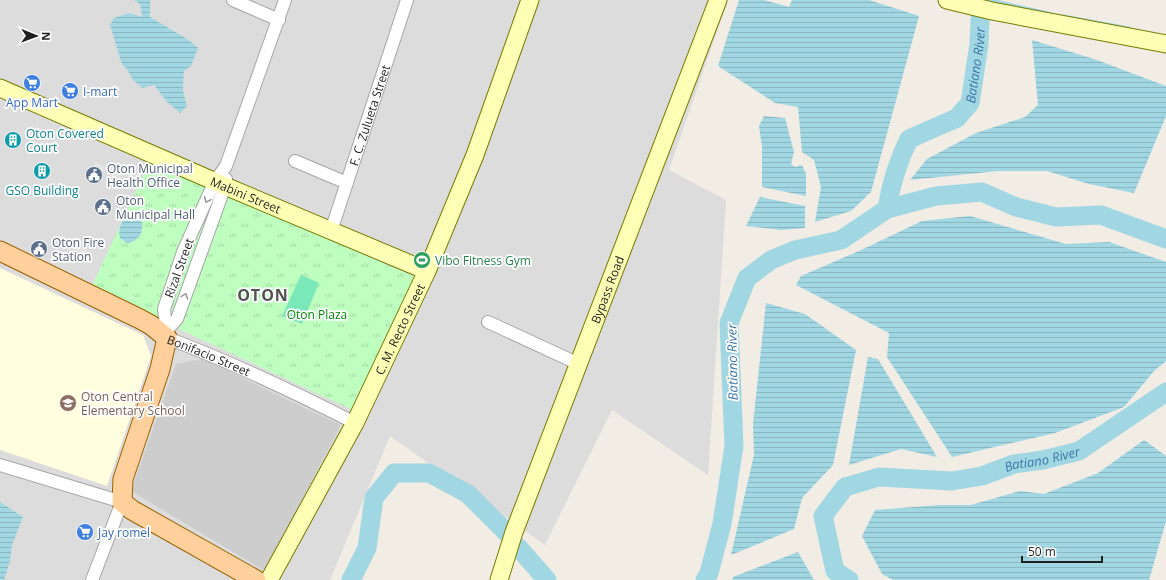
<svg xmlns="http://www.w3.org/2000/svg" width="1166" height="580" font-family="'Open Sans',sans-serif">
<defs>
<pattern id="park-tufts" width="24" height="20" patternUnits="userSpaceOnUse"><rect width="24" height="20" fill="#beffc0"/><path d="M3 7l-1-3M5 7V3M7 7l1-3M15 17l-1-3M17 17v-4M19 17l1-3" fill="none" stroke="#a3daa5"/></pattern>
<pattern id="water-rules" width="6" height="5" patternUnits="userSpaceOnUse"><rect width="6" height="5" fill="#a1d6e3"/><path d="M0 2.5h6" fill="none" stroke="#8ab7c2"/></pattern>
</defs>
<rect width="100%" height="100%" fill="#f1ece4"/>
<!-- residential -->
<path fill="#dddcdc" d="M0 0H134L140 3 142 18 110 25 122 65 126 68 133 80 142 88 154 85 167 102 187 106 183 90 184 71 198 48 189 40 150 17V0H728L669 170 726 200 708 475 612 410 545 545 390 436 330 580H0Z"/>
<!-- education -->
<path fill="#fffedf" d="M0 268 143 335 151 356 107 486 0 450Z"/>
<!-- religious -->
<path fill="#cdcdcd" d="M203 359 341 425 265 571 131 491 176 364Z"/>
<!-- park -->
<path fill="url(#park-tufts)" d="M150 161 417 278 353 410 91 288Z"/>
<!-- pitch -->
<path fill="#7be8b9" d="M301 275 319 283 302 324 282 316Z"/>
<!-- parking -->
<g fill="#e3e3e3">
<path d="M95 161 125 179 123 184 93 166Z"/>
<path d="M59 235 64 238 90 251 88 255 56 240Z"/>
</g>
<!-- water -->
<g fill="url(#water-rules)">
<path d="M134 0H150V17L189 40 198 48 191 66 184 71 183 90 187 106 180 113 167 102 154 85 142 88 133 80 126 68 122 65 110 25 114 18 129 13 142 17 140 4Z"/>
<path d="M739 0H764L789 7 792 0H869L919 16 871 192 851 211 815 222 821 187 814 160 802 152 798 107 775 103 718 66Z"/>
<path d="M1032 40 1094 59 1166 86V116L1134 193 1089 184 1047 171H998L910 180 927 159 976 133 1025 117 1038 105Z"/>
<path d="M764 116 785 118 794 152 791 164 795 167 802 165 806 174V196L762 187V146L759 126Z"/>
<path d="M760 197 805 206V228L781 230 746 226Z"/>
<path d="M134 214 141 219C145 230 139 242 127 243L120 238C117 228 123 216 134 214Z"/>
<path d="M970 216 1066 244 1109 242 1166 262V361L1154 371 1124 407 1055 433 952 457 887 357 889 333 796 285 801 276 859 251 922 221Z"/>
<path d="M766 303 805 314 856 350 833 465 802 498 794 529 731 555 754 455 753 424Z"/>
<path d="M868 357 878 359 937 457 901 449 849 465Z"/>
<path d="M1144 440 1166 456V521L1149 580H893L882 574 862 536 875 510 939 505H971L1020 491 1044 494 1098 473Z"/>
<path d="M0 502 23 517 12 545 10 561 4 580H0Z"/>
<path d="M798 552 814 580H732L733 577Z"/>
</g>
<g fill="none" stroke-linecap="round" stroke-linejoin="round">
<!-- stream -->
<g stroke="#a1d6e3" stroke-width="3">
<path d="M991 0 1052 14"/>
<path d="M1063 16 1129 28"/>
</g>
<!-- river -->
<g stroke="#a1d6e3" stroke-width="19">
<path d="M887 209 936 196 982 192 1016 207 1056 217 1101 215 1166 239"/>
<path d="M518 547 547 580"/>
<path d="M351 580 367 548 374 498 394 473H429L468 494 507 533"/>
<path id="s1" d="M705 580 709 573 722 524 734 446 729 323 747 278 771 260 795 250 841 240 887 209C891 183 897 163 909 139L957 118 970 103 979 44 981 0"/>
<path id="s2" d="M849 580 835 571 823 516 845 487 879 477 952 481 982 476 1014 464 1043 460 1079 451 1166 392"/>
</g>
<!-- street casing -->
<g stroke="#a6a6a6" stroke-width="14">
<g id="street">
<path d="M233 0 279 20"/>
<path id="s3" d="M285 0 226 166 215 181 183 252 164 309 167 338C232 362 294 392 355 423"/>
<path d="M295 161 347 183"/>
<path id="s4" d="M331 231 407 0"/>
<path d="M488 322 579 364"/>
<path d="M167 330 177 319 225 186 226 179"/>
<path d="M0 465 122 502 92 580"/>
</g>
</g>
<!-- secondary casing -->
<g stroke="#747c00" stroke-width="19">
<g id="secondary">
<path d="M947 0 992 11 1166 44"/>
<path id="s5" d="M0 88 225 186 427 271"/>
<path id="s6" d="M269 580 355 423 427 271 475 155 530 0"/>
<path id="s7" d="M499 580 514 532 718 0"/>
</g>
</g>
<!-- primary casing -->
<g stroke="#9a6100" stroke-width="21">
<path id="primary" d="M0 251 140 319 151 325 167 338 160 369 123 479 122 502 132 510 256 580"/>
</g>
<!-- street -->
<use href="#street" stroke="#fff" stroke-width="12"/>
<!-- secondary -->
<use href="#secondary" stroke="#feffb4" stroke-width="17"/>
<!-- primary -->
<use href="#primary" stroke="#ffd09b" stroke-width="19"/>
</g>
<!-- one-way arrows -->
<defs><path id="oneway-chevron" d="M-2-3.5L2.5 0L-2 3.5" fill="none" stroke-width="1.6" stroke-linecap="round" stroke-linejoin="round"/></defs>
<g stroke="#9a9a9a">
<use href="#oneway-chevron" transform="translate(207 200) rotate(114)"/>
<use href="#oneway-chevron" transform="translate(185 296) rotate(-70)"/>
</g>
<!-- icons -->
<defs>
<g id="supermarket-disc" transform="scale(0.9)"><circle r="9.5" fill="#3f7fe0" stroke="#fff"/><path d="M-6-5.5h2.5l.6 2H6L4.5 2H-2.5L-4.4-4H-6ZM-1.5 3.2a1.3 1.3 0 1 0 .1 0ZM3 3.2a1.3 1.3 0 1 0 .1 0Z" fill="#fff"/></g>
<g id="building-disc" transform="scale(0.9)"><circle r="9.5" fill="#0f9aa8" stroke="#fff"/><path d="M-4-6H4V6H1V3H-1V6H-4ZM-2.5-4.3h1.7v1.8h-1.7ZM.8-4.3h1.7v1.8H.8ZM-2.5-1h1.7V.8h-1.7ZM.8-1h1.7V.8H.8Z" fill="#fff"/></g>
<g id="civic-disc" transform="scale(0.9)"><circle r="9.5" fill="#5c6f8a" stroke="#fff"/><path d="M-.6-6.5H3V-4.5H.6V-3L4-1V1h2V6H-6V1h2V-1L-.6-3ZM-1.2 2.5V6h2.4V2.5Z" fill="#fff"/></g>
<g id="stadium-disc" transform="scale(0.9)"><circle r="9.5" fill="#2e9e5b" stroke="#fff"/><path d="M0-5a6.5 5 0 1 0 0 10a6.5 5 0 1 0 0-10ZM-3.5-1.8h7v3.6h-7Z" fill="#fff"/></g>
<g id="school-disc" transform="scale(0.9)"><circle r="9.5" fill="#8d6e63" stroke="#fff"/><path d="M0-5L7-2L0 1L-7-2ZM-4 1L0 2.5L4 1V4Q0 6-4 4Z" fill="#fff"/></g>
</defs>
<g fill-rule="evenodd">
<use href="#supermarket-disc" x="32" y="83"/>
<use href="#supermarket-disc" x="70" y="91"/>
<use href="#building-disc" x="13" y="140"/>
<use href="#building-disc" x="42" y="171"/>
<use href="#civic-disc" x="94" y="175"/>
<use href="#civic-disc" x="103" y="207"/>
<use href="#civic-disc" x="39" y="249"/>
<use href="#stadium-disc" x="422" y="260"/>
<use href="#school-disc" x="68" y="403"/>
<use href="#supermarket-disc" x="85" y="532"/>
</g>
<g text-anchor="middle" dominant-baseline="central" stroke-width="3.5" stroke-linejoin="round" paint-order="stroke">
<!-- shop labels -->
<g font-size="12" fill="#366cbe" stroke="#fff" text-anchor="start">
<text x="83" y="91">I-mart</text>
<text x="32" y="102" text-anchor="middle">App Mart</text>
<text x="98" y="532">Jay romel</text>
</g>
<!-- street labels -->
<g font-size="12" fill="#1f1f1f" stroke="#fff">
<text stroke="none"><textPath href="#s4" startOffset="122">F. C. Zulueta Street</textPath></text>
<text stroke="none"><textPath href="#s5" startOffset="268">Mabini Street</textPath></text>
<text transform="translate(179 268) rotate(-70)">Rizal Street</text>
<text stroke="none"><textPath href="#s7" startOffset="310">Bypass Road</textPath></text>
<text stroke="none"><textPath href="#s6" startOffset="283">C. M. Recto Street</textPath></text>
<text stroke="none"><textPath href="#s3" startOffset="407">Bonifacio Street</textPath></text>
</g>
<!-- culture labels -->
<g font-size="12" fill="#0d838f" stroke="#fff" text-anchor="start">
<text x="26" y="133">Oton Covered<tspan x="26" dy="14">Court</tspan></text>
<text x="42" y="190" text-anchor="middle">GSO Building</text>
</g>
<!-- service labels -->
<g font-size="12" fill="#4e5e75" stroke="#fff" text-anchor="start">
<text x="107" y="168">Oton Municipal<tspan x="107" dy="14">Health Office</tspan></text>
<text x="116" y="200">Oton<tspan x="116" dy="14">Municipal Hall</tspan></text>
<text x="52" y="242">Oton Fire<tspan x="52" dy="14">Station</tspan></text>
</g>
<!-- leisure labels -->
<g font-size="12" fill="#27864d" stroke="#fff" text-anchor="start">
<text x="435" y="260">Vibo Fitness Gym</text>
</g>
<!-- park labels -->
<g font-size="12" fill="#008a07" stroke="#fff">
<text x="317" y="314">Oton Plaza</text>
</g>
<!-- education labels -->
<g font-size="12" fill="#785e54" stroke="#fff" text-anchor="start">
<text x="81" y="396">Oton Central<tspan x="81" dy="14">Elementary School</tspan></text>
</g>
<!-- water labels -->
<g font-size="13" font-style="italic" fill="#3c77a8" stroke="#fff">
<text stroke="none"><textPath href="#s1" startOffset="652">Batiano River</textPath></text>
<text transform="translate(732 362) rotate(-91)">Batiano River</text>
<text stroke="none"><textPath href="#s2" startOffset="311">Batiano River</textPath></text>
</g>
<!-- district labels -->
<g font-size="16" font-weight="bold" letter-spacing="1" fill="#525252" stroke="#fff">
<text x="263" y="295">OTON</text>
</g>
</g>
<!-- north arrow -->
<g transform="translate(36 36) rotate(91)" stroke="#ffffff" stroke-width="3" paint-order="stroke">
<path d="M0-3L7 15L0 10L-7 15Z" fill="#1f1f1f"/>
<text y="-6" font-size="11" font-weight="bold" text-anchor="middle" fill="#1f1f1f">N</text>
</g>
<!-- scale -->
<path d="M1022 556v6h80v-6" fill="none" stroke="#1f1f1f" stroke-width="2"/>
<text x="1028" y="556" font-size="12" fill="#1f1f1f" stroke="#ffffff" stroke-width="3" paint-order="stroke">50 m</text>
</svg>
